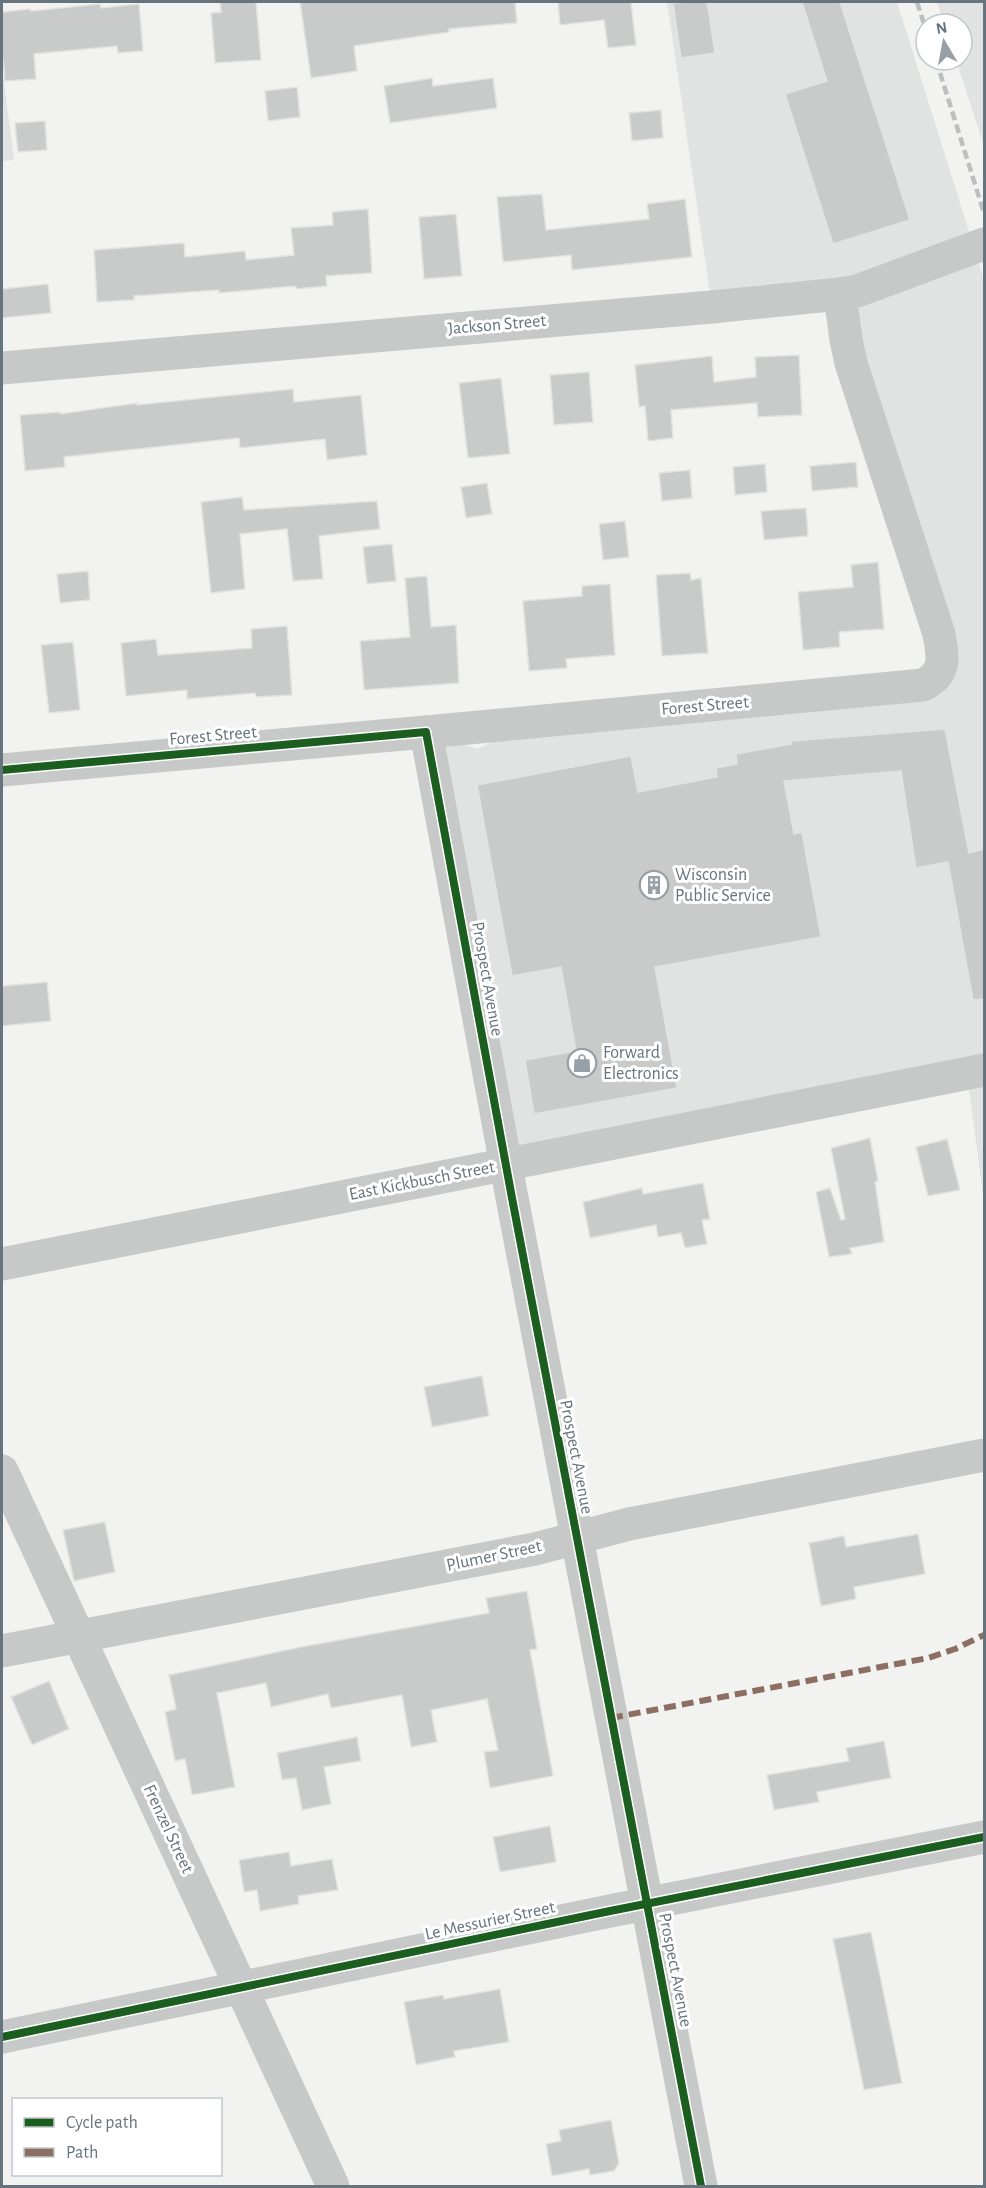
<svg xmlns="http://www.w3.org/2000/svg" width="986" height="2188" font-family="'Alegreya Sans',sans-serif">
<rect width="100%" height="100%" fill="#f2f2f1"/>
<!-- built -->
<g fill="#e1e2e2">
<path d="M667 2H897L984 279V1202L967 1074 506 1164 426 732 478 749 531 722 934 680 840 294 712 307Z"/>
<path d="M937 2H984V146L956 60H962V24H944Z"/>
<path d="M2 65 14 160 2 161Z"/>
</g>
<!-- building -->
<g fill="#c9cbcb" stroke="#e2e2e0" stroke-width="1.5">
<path d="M220 2H256L261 60 215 63 211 13 221 12Z"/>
<path d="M300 2H515L517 23 449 29V32L354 46 357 71 311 78Z"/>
<path d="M558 2H631L636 45 608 48 604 20 560 25Z"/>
<path d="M685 2H707L715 53 681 58 673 3Z"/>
<path d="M802 2H840L910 220 833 244 785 94 827 81Z"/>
<path d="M100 4 101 8 139 4 143 51 118 53 117 46 34 54 36 79 5 81 3 59H2V12L30 9 31 11Z"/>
<path d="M432 78 433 86 493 78 497 108 390 123 384 86Z"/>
<path d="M297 87 300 117 268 121 265 91Z"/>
<path d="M661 110 663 138 632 141 629 113Z"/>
<path d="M45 121 47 150 18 152 15 123Z"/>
<path d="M542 194 546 230 649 219 647 204 685 199 692 257 572 270 571 255 503 262 497 197Z"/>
<path d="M368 209 372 273 326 276 327 286 296 289V286L219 293V290L134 296V300L97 302 94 250 184 243 185 257 245 251 246 260 294 255 291 228 333 225 332 212Z"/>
<path d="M456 214 462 276 424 279 419 217Z"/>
<path d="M48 284 51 313 2 318V289Z"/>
<path d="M799 355 802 415 758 417 757 403 671 410 673 438 648 441 645 406 639 407 635 365 712 356 714 382 756 377 755 357Z"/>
<path d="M589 372 593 422 554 425 550 375Z"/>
<path d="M501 378 510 454 468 458 459 383Z"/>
<path d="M293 389 294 402 361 395 367 455 327 460 325 439 240 448 239 438 64 457 65 467 25 471 20 415 60 412V414L137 403V405Z"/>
<path d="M856 462 858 487 812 491 810 466Z"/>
<path d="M765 464 767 492 735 495 733 467Z"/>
<path d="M690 470 692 498 662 501 659 473Z"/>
<path d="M487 483 492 514 466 518 461 487Z"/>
<path d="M242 497 244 510 377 501 380 529 319 536 323 579 293 581 287 529 240 534 245 589 211 593 201 502Z"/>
<path d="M806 508 808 536 764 540 761 511Z"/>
<path d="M625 521 629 557 603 560 599 524Z"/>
<path d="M392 544 396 581 367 584 363 547Z"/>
<path d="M878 562 884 629 839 632 840 647 803 650 798 592 853 587 851 565Z"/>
<path d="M88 571 90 600 60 603 57 574Z"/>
<path d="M690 573 691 580 701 578 708 653 662 656 656 575Z"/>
<path d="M427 576 431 627 456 625 459 683 364 690 360 641 410 637 405 578Z"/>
<path d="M610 584 615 655 566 659 567 668 529 671 523 601 582 596V586Z"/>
<path d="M287 626 292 695 256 697 255 693 187 699V690L126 696 121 643 156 639 158 655 252 648 251 629Z"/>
<path d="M73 642 80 710 49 713 41 645Z"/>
<path d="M945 729 969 853 984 849V999L973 1000 948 862 916 868 901 771 784 781 794 834 802 832 821 937 655 967 677 1088 534 1114 525 1060 576 1051 561 967 512 976 477 785 631 756 638 792 717 777 716 768 737 764 736 754 791 744V741Z"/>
<path d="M47 982 51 1021 2 1026V986Z"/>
<path d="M870 1138 878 1181 875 1182 884 1242 850 1248 852 1254 829 1257 816 1192 830 1188 841 1220 845 1219 831 1148Z"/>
<path d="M947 1139 960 1190 928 1196 916 1147Z"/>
<path d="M703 1183 710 1219 702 1220 707 1244 685 1248 681 1233 658 1237 656 1225 590 1238 583 1202 642 1188 643 1194Z"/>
<path d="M482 1376 489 1416 432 1427 424 1387Z"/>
<path d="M105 1522 115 1572 74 1581 63 1530Z"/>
<path d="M918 1534 925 1574 854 1587 856 1599 821 1606 809 1543 844 1536 846 1547Z"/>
<path d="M527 1591 537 1649 530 1650 553 1776 490 1788 484 1752 498 1750 487 1699 431 1710 437 1742 411 1747 402 1695 331 1708 328 1694 271 1707 266 1683 217 1693 235 1787 192 1795 185 1759 175 1761 165 1712 176 1709 169 1675 301 1647 489 1613 486 1598Z"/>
<path d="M49 1681 69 1729 32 1745 11 1697Z"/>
<path d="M357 1737 361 1761 324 1767 331 1804 302 1810 296 1778 282 1780 277 1753Z"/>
<path d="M884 1741 891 1778 817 1792 819 1802 774 1810 767 1775 849 1761 846 1748Z"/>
<path d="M550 1826 556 1862 500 1872 493 1837Z"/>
<path d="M289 1852 291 1866 332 1859 338 1890 298 1896 299 1904 260 1911 257 1890 244 1892 239 1860Z"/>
<path d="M871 1932 902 2083 864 2090 833 1939Z"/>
<path d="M500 1989 509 2042 454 2051 455 2057 416 2065 404 2002 443 1995 444 1999Z"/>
<path d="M611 2120 619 2163 614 2171 590 2175 589 2169 552 2176 546 2144 561 2141 559 2130Z"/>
</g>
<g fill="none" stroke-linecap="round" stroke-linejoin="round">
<!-- minor -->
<g stroke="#c7c8c8" stroke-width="33">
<path d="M2 368 712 307 840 294 857 291 984 244"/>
<path d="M426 732 923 685C947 673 943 657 939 634L851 363 846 340 840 294"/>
<path d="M2 1264 984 1070"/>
<path d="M2 1471 333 2186"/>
<path d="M2 1651 535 1549 629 1524 984 1455"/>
<path d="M2 2037 610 1911 984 1837"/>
</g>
<!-- tertiary -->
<path stroke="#c7c8c8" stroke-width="33" d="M2 770 426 732 512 1198 701 2186"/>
<!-- rail -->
<g stroke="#bcbebf" stroke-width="4.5" stroke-dasharray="9 4.5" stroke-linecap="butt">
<path d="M917 2 926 30"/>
<path d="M936 60 984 213"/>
</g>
<!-- quiet -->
<path stroke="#8d6e63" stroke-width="6" stroke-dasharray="12 6" stroke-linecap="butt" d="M611 1718 928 1658 955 1649 984 1635"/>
<!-- cycleway casing -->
<g stroke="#fff" stroke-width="11">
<g id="cycleway">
<path d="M2 770 426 732 512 1198 701 2186"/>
<path d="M2 2037 610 1911 984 1837"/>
</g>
</g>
<!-- cycleway -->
<use href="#cycleway" stroke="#1b5e20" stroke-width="8"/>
</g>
<!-- icons -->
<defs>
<g id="building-ring" transform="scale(1.5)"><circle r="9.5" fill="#fff" stroke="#97a0a6" stroke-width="1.5"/><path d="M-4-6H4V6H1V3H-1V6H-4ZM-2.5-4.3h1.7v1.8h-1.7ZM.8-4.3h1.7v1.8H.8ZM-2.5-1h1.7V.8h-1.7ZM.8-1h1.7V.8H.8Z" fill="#97a0a6"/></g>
<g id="shop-ring" transform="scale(1.5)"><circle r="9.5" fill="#fff" stroke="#97a0a6" stroke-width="1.5"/><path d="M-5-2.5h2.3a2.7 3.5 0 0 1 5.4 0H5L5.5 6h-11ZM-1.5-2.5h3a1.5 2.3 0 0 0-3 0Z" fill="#97a0a6"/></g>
</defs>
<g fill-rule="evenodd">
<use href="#building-ring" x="654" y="885"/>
<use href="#shop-ring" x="582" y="1063"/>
</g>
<g text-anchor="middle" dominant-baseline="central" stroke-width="6" stroke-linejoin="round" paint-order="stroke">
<!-- street labels -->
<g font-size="18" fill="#66747d" stroke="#fff">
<text transform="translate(497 325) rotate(-5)">Jackson Street</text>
<text transform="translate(705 706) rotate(-5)">Forest Street</text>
<text transform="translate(213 736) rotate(-5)">Forest Street</text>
<text transform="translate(487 979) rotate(80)">Prospect Avenue</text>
<text transform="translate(422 1181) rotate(-11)">East Kickbusch Street</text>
<text transform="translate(576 1457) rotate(79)">Prospect Avenue</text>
<text transform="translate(494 1556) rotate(-12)">Plumer Street</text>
<text transform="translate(168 1829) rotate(65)">Frenzel Street</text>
<text transform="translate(490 1921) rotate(-12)">Le Messurier Street</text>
<text transform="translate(675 1970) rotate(79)">Prospect Avenue</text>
</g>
<!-- poi labels -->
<g font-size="18" fill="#66747d" stroke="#fff" text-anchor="start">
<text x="675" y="875">Wisconsin<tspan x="675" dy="21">Public Service</tspan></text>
<text x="603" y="1053">Forward<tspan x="603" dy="21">Electronics</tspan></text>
</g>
</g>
<!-- border -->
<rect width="986" height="2188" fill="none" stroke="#66747d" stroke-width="6"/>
<!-- legend -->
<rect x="12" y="2098" width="210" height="78" fill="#ffffff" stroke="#c2c7cb" stroke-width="1.5"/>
<rect x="24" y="2118" width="30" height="9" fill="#1b5e20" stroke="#c2c7cb" stroke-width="1.5"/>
<text x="66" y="2128" font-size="18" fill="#66747d">Cycle path</text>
<rect x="24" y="2148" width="30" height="9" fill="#8d6e63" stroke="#c2c7cb" stroke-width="1.5"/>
<text x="66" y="2158" font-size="18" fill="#66747d">Path</text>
<!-- north arrow -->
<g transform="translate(944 42) rotate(350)"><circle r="28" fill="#ffffff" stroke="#c2c7cb" stroke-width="1.5"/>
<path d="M0-4.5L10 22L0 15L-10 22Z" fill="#97a0a6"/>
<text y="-9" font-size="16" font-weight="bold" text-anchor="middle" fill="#66747d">N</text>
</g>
</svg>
